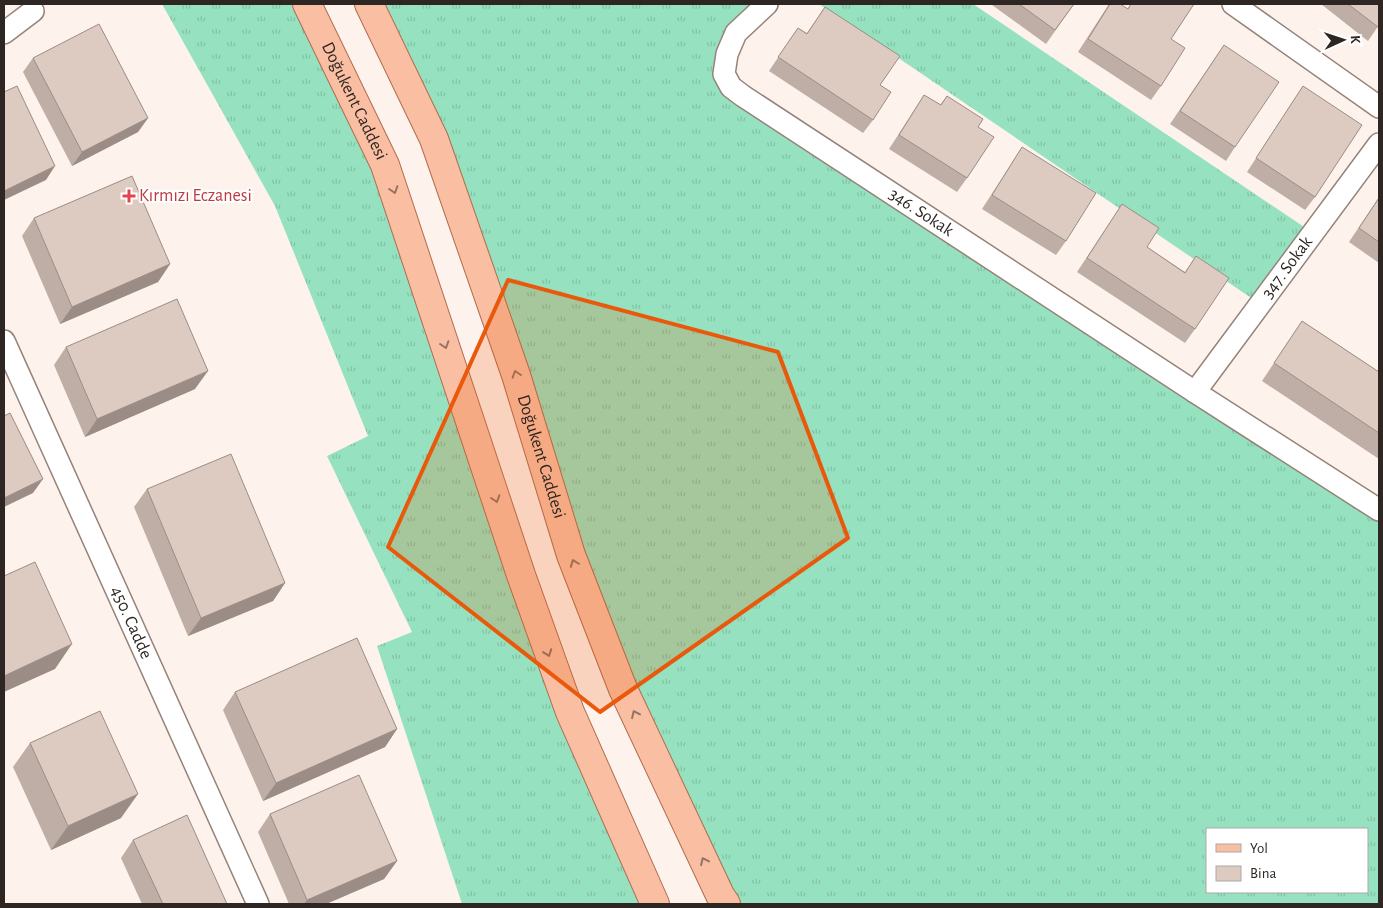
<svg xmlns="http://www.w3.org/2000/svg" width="1383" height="908" font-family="'Alegreya Sans',sans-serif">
<defs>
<pattern id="grass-tufts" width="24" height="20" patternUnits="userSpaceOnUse" patternTransform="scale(1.25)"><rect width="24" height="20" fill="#96e2c0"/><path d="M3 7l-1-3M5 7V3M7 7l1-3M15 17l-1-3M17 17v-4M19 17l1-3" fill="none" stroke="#82c2a5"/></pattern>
</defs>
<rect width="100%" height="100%" fill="#fef2ec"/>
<!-- grass -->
<g fill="url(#grass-tufts)" fill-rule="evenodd">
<path d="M162 4H307L463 397 655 904H462L377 646 412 632 327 456 368 436 275 206Z"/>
<path d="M369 4H767L736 33 724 74 1379 514V904H726L623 689 516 375ZM1207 829H1367V892H1207Z"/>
<path d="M819 4H973L1313 233 1260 304Z"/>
</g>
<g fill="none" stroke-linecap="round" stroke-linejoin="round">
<!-- street casing -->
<g stroke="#95837a" stroke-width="24">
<g id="street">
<path id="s1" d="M767 4 736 33 727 54 724 74 731 87 743 96 1195 392 1379 510"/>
<path d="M1233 4 1379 107"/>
<path d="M4 33 33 11"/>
<path id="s2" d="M4 341 258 904"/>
<path id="s3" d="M1195 392 1379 144"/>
</g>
</g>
<!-- primary casing -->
<g stroke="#b06c4e" stroke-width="30">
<g id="primary">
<path id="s4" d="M307 4 385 165 521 575 570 712 655 904"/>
<path id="s5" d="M369 4 434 139 516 375 571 555 623 689 720 895 726 904"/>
</g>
</g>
<!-- street -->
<use href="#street" stroke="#fff" stroke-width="21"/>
<!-- primary -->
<use href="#primary" stroke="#fabea3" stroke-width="28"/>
</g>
<!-- wall -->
<g fill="#beaea5">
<path d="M993 4H1074L1046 44 992 5Z"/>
<path d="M1109 4 1127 9 1131 4H1194L1171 39 1161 86 1151 100 1078 52Z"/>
<path d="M1321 4H1379V25L1368 41Z"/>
<path d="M825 7 880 85 873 120 863 133 769 71 798 28 807 33Z"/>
<path d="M1224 45 1235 147 1226 161 1170 124Z"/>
<path d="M33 58 148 118 138 132 72 166 23 72Z"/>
<path d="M1303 86 1315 197 1305 210 1247 172Z"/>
<path d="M924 95 940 105 947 96 978 127 967 178 957 192 889 149Z"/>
<path d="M1022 147 1066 241 1056 255 982 209 1013 161Z"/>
<path d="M1379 197V263L1349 242Z"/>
<path d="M1122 204 1147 247 1185 272 1196 256 1195 329 1185 343 1077 272Z"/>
<path d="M34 218 170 264 158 282 60 324 22 236Z"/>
<path d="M1302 321 1379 372V459L1262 381Z"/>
<path d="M66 347 195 389 85 437 54 365Z"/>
<path d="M147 489 285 583 273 601 188 636 134 507Z"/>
<path d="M235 692 397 729 385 747 263 801 223 710Z"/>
<path d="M30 743 121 818 51 850 13 767Z"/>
<path d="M270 814 397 861 384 879 326 904H289L258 832Z"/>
<path d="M133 840 227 904H142L121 858Z"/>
</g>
<!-- shaded-wall -->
<g fill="#9b8d86">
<path d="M148 118 138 132 72 166 82 152Z"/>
<path d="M55 166 46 180 4 200V191Z"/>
<path d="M170 264 158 282 60 324 72 307Z"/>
<path d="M208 371 195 389 85 437 97 419Z"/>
<path d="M43 479 33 493 4 507V498Z"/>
<path d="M285 583 273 601 188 636 201 618Z"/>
<path d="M72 644 55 669 4 692V676Z"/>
<path d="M397 729 385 747 263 801 276 783Z"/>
<path d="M138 794 121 818 51 850 68 826Z"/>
<path d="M397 861 384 879 326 904H304L307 900Z"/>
</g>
<!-- building -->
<g fill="#ddcac0" stroke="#9b8d86">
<path d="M1019 4H1074L1055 30Z"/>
<path d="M1110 4H1120L1128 9 1131 4H1194L1171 39 1185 48 1161 86 1088 39Z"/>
<path d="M1348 4H1379V25L1378 27Z"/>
<path d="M825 7 900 56 880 85 891 92 873 120 778 57 798 28 807 34Z"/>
<path d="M99 24 148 118 82 152 33 58Z"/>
<path d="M1224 45 1279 82 1235 147 1180 111Z"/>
<path d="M17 86 55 166 4 191V92Z"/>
<path d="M1303 86 1362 125 1315 197 1256 158Z"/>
<path d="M924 95 941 105 947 96 983 119 978 127 994 137 967 178 899 135Z"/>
<path d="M1022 147 1096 193 1066 241 992 195Z"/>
<path d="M132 176 170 264 72 307 34 218Z"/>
<path d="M1379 198V242L1359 228Z"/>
<path d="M1122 204 1159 228 1147 247 1185 273 1196 256 1229 278 1195 329 1087 258Z"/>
<path d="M177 299 208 371 97 419 66 347Z"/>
<path d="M1302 321 1379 372V433L1274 363Z"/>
<path d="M10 413 43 479 4 498V416Z"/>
<path d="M231 454 285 583 201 618 147 489Z"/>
<path d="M35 562 72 644 4 676V576Z"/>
<path d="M357 638 397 729 276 783 235 692Z"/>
<path d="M100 711 138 794 68 826 30 743Z"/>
<path d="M359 775 397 861 307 900 270 814Z"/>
<path d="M187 815 227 904H163L133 840Z"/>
</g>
<!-- one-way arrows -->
<defs><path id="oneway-chevron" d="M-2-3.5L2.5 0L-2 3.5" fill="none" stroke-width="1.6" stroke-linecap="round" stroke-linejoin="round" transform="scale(1.25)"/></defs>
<g stroke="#947262">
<use href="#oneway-chevron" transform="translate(394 190) rotate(72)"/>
<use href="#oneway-chevron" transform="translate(445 345) rotate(72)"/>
<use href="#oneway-chevron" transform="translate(516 374) rotate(-108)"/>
<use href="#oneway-chevron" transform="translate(496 499) rotate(72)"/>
<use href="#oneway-chevron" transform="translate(574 563) rotate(-111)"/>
<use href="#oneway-chevron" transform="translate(548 653) rotate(70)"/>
<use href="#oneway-chevron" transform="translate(635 714) rotate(-115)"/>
<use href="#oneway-chevron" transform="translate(704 861) rotate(-115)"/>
</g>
<!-- marked area -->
<path fill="#e8590c" fill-opacity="0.2" stroke="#e8590c" stroke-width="4" stroke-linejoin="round" d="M508 280 778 352 848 538 600 712 388 547Z"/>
<!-- markers -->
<path fill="#e0444e" stroke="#fff" stroke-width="2" d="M126.5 188.5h5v5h5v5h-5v5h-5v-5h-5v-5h5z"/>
<g text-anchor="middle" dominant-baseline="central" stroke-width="4" stroke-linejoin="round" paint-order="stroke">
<!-- street labels -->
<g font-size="18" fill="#2d2622" stroke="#fff">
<text stroke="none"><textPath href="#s4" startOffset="108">Doğukent Caddesi</textPath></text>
<text stroke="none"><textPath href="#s1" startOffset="328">346. Sokak</textPath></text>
<text stroke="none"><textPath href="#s3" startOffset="155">347. Sokak</textPath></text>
<text stroke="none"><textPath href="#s5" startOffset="485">Doğukent Caddesi</textPath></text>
<text stroke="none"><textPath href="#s2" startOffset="309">450. Cadde</textPath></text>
</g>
<!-- health labels -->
<g font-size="18" fill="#be3a42" stroke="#fff" text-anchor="start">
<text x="139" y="196">Kırmızı Eczanesi</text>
</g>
</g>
<!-- border -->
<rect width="1383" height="908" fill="none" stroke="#2d2622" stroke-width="10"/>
<!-- legend -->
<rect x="1206" y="828" width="162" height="65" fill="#ffffff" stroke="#aba8a7"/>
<rect x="1216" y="844" width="25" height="8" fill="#fabea3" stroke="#aba8a7"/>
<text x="1250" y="853" font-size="15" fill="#2d2622">Yol</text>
<rect x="1216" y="866" width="25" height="15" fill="#ddcac0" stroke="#aba8a7"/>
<text x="1250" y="878" font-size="15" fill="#2d2622">Bina</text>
<!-- north arrow -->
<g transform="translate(1343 40) rotate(87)" stroke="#ffffff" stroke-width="4" paint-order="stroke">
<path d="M0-4L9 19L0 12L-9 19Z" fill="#2d2622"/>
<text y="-8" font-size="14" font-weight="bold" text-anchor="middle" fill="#2d2622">K</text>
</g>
</svg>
